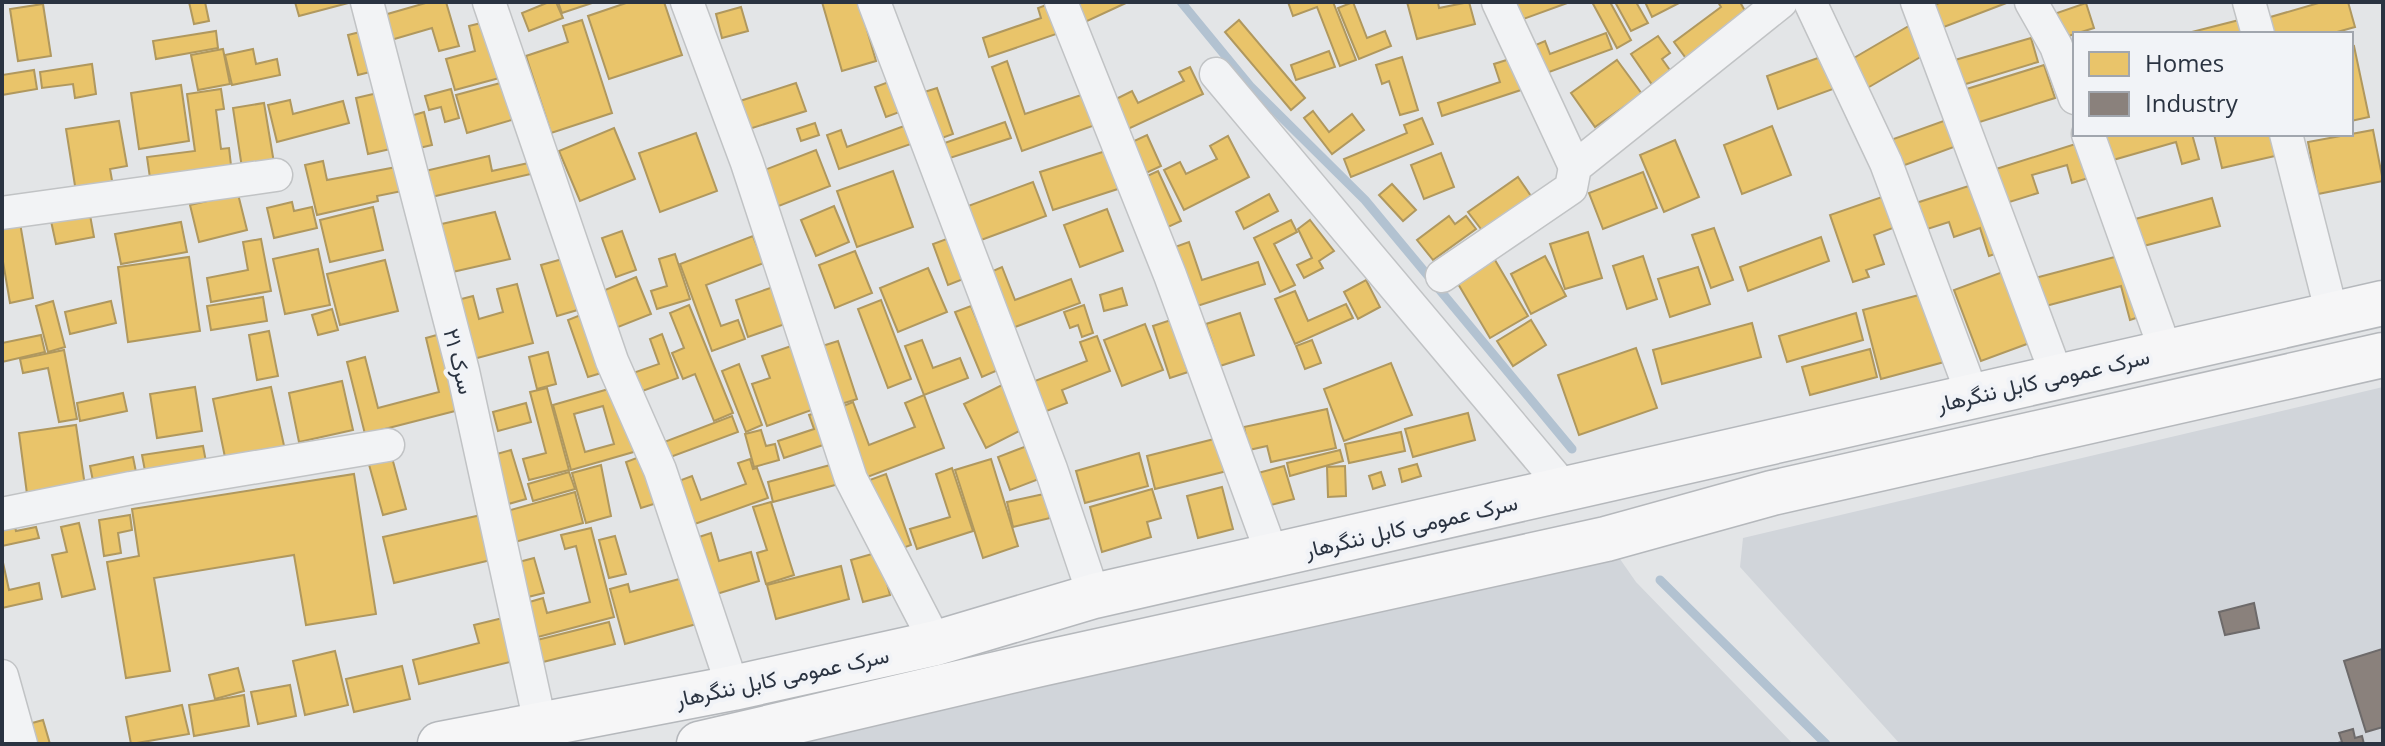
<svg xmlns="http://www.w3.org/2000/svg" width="2385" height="746" font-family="'Open Sans',Vazirmatn,sans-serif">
<rect width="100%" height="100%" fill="#e3e5e7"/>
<!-- built -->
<g fill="#d1d5da">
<path d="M2383 387V744H1900L1740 567 1743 538Z"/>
<path d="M1606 539 1636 582 1793 744H699Z"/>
</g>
<!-- homes -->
<g fill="#e9c46a" stroke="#b0985e" stroke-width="2" fill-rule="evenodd">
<path d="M189 2H205L209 21 194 24Z"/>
<path d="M295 2H352L299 16Z"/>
<path d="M429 2H446L459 46 439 51 432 28 391 40 384 15Z"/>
<path d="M549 2H556L563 18 529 31 522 13Z"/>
<path d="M558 2H595L562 13Z"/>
<path d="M629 2H664L682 55 609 79 588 16Z"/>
<path d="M822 2H859L876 61 842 71Z"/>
<path d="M1054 2 1065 31 989 57 983 38 1041 18 1038 8Z"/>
<path d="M1076 2H1128L1085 22Z"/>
<path d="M1288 2H1333L1356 60 1340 66 1317 7 1293 16Z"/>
<path d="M1353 2 1367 38 1385 31 1391 46 1359 59 1338 8Z"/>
<path d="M1407 2H1438L1439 8 1469 2 1475 24 1417 39Z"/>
<path d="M1511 2H1570L1518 21Z"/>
<path d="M1592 2H1610L1631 40 1617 48Z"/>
<path d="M1615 2H1636L1648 23 1631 31Z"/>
<path d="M1645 2H1681L1652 17Z"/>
<path d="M1718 2H1740L1749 18 1688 61 1674 42 1721 7Z"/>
<path d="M1942 2H2009L1936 30 1928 7Z"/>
<path d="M2322 2H2348L2355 27 2330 34H2264L2260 20Z"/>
<path d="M2086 3 2094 28 2059 39 2051 15Z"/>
<path d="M43 4 51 56 18 61 10 9Z"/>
<path d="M741 7 748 31 722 38 716 14Z"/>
<path d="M2247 18 2251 34H2184Z"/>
<path d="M582 20 612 113 551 133 526 56 568 42 563 26Z"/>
<path d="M1239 20 1305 98 1291 110 1225 32Z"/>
<path d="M489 21 503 77 455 90 446 59 475 51 469 26Z"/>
<path d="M1912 24 1929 52 1864 90 1847 62Z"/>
<path d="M368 30 378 70 358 75 348 35Z"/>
<path d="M216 31 218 48 156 59 153 41Z"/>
<path d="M1606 33 1612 49 1541 75 1531 47 1545 41 1550 54Z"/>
<path d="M1658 36 1670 53 1662 59 1672 73 1653 86 1631 54Z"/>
<path d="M2031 38 2038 62 1956 87 1948 62Z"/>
<path d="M2354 46 2369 117 2351 121V47Z"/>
<path d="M223 49 230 84 198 90 191 55Z"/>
<path d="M253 49 256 64 277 59 280 75 232 85 225 55Z"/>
<path d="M1329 51 1335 67 1296 80 1291 65Z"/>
<path d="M1832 53 1844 85 1778 109 1767 76Z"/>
<path d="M1402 57 1418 110 1400 115 1389 81 1382 84 1376 65Z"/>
<path d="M1516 57 1527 88 1442 116 1438 103 1500 82 1494 64Z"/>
<path d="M1617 60 1642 94 1595 127 1571 93Z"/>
<path d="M1007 61 1025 114 1090 92 1101 123 1022 151 992 67Z"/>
<path d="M92 64 96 94 75 98 73 84 42 88 40 72Z"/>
<path d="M2044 65 2055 98 1967 126 1957 92Z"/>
<path d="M1190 67 1203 94 1128 129 1114 100 1132 91 1138 103 1184 81 1179 72Z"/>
<path d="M34 70 37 89 2 95V75Z"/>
<path d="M894 80 905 110 886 117 875 87Z"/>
<path d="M504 82 515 119 467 133 456 95Z"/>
<path d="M796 83 806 111 749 129 740 101Z"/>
<path d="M181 85 189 141 139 149 131 93Z"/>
<path d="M937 88 953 134 931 142 915 95Z"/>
<path d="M221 89 224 109 216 110 221 149 229 148 232 174 151 185 147 157 195 151 187 94Z"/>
<path d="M451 89 459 118 445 122 441 107 429 110 425 96Z"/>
<path d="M382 92 395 148 368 154 356 98Z"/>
<path d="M290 100 293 114 343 101 349 123 277 142 268 105Z"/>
<path d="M264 103 274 163 242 168 233 108Z"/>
<path d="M1313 111 1329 132 1352 114 1364 130 1332 154 1304 118Z"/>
<path d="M424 112 432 145 415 149 407 117Z"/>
<path d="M1422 118 1433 144 1351 177 1344 159 1407 133 1404 125Z"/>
<path d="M1952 118 1962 144 1894 169 1885 142Z"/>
<path d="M119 121 127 166 110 169 113 186 76 192 66 129Z"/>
<path d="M1005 122 1011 138 950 158 933 147Z"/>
<path d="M815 123 819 135 801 141 797 129Z"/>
<path d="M904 126 911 144 839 169 827 135 841 130 847 147Z"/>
<path d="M1772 126 1791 175 1742 194 1724 145Z"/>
<path d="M614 128 635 179 580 201 559 151Z"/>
<path d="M2373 130 2383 181 2318 194 2308 142Z"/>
<path d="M696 133 717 191 660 212 639 153Z"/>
<path d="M2095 134H2192L2199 159 2182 164 2176 142 2113 160Z"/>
<path d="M2214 134H2270L2275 156 2222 168Z"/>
<path d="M1147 135 1161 166 1146 173 1132 142Z"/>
<path d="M1228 136 1249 177 1184 210 1164 170 1180 162 1186 174 1217 159 1210 146Z"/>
<path d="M1675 140 1699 197 1664 212 1640 155Z"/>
<path d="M2085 141 2095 176 2072 183 2067 165 2032 175 2038 193 2003 204 1993 170Z"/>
<path d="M1115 148 1127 186 1053 210 1040 172Z"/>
<path d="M816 150 830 186 771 209 757 173Z"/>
<path d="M1441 153 1454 187 1424 199 1411 165Z"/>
<path d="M489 156 492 171 533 162 535 173 427 198 421 172Z"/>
<path d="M323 161 327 180 402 166 407 190 377 196 378 201 317 215 305 165Z"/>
<path d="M893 171 913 227 857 247 837 191Z"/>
<path d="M1158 171 1181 221 1168 227 1145 177Z"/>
<path d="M1643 172 1657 208 1603 229 1589 193Z"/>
<path d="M1518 177 1533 199 1484 233 1468 212Z"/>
<path d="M1033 182 1046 216 973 243 960 209Z"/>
<path d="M1981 182 2004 251 1989 256 1980 228 1954 237 1949 222 1921 231 1913 204Z"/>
<path d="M1392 184 1416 210 1403 221 1379 195Z"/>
<path d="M238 194 247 230 199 242 190 205Z"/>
<path d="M1269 194 1278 211 1244 229 1236 212Z"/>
<path d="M1882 197 1893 228 1874 235 1884 264 1866 270 1869 277 1853 282 1830 215Z"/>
<path d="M2212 198 2220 226 2136 248 2128 221Z"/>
<path d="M292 202 294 211 312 207 317 228 274 238 267 208Z"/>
<path d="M834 206 849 242 816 256 801 220Z"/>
<path d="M373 207 383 250 330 262 320 220Z"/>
<path d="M1107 209 1123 251 1080 267 1064 225Z"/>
<path d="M495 212 510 259 448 273 437 225Z"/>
<path d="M90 215 94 237 56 244 51 221Z"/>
<path d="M1449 216 1455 224 1466 216 1476 229 1433 260 1417 240Z"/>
<path d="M1291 220 1297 232 1274 244 1295 285 1280 292 1254 238Z"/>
<path d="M1310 220 1334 251 1319 261 1323 268 1304 278 1297 265 1312 258 1298 229Z"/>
<path d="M181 222 187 252 121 264 115 234Z"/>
<path d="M20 223 33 298 10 303 2 256V226Z"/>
<path d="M1714 228 1733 280 1711 288 1692 235Z"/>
<path d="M622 231 636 270 616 277 602 238Z"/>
<path d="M1588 232 1602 278 1565 289 1550 244Z"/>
<path d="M753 236 764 263 706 285 721 326 738 320 745 339 712 351 680 264Z"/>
<path d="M952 237 966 278 948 285 933 244Z"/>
<path d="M1821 237 1829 261 1748 291 1740 267Z"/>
<path d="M261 239 271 291 211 302 207 278 248 270 243 242Z"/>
<path d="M1189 242 1202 280 1258 262 1265 284 1191 308 1172 248Z"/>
<path d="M318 249 330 305 285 314 273 259Z"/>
<path d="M855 251 872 293 835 308 819 265Z"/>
<path d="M675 254 690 299 657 309 651 291 667 286 659 259Z"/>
<path d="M2126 254 2142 316 2130 320 2121 286 2042 307 2035 278Z"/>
<path d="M1492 255 1528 316 1490 338 1454 277Z"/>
<path d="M1545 256 1566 296 1531 314 1511 274Z"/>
<path d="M1643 256 1657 299 1627 309 1613 266Z"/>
<path d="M189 257 200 331 128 342 118 267Z"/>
<path d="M566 258 581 309 557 316 541 265Z"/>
<path d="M385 260 398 311 340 325 327 274Z"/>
<path d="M1002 267 1015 300 1071 279 1080 303 1007 330 986 274Z"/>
<path d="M1698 267 1710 304 1670 317 1658 279Z"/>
<path d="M928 268 947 312 898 332 880 288Z"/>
<path d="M2008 270 2035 341 1981 361 1954 290Z"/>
<path d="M636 277 651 314 613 329 598 293Z"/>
<path d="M1366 280 1380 307 1358 319 1344 292Z"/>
<path d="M517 284 533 343 466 361 450 302 473 296 479 319 503 312 497 289Z"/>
<path d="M776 286 788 323 748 337 736 300Z"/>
<path d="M1122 288 1127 305 1104 311 1100 295Z"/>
<path d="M1295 291 1308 321 1346 304 1353 318 1295 344 1275 299Z"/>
<path d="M1930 292 1948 361 1881 379 1863 310Z"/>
<path d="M263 297 267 321 211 330 207 306Z"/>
<path d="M881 300 911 379 888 388 858 309Z"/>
<path d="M53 301 65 347 48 352 36 306Z"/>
<path d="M111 301 116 323 70 334 65 312Z"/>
<path d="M689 305 733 413 714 421 695 374 683 379 672 353 684 348 670 313Z"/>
<path d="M1084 305 1093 333 1082 337 1078 325 1070 328 1064 312Z"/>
<path d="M971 306 998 370 982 377 955 312Z"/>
<path d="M332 309 338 330 318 335 312 315Z"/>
<path d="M588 312 608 371 588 377 568 320Z"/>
<path d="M1240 313 1254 355 1220 366 1206 324Z"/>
<path d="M1856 313 1863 340 1787 362 1779 336Z"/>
<path d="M1171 320 1188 372 1170 378 1153 326Z"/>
<path d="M1531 320 1546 345 1513 366 1497 341Z"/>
<path d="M1752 323 1761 357 1662 384 1653 350Z"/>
<path d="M1145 324 1163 370 1122 386 1104 340Z"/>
<path d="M269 331 278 376 257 380 249 335Z"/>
<path d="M444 333 463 409 365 434 347 362 365 357 378 408 439 392 426 338Z"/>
<path d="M662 334 678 378 637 393 630 374 659 364 650 339Z"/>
<path d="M41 335 45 352 2 362V343Z"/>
<path d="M1097 336 1110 371 1062 390 1067 403 1039 414 1027 384 1087 361 1080 342Z"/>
<path d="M922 340 933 368 960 358 968 378 924 395 905 346Z"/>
<path d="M1312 340 1321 363 1305 369 1296 346Z"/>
<path d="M838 341 857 399 835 406 816 348Z"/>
<path d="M797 344 820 407 767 426 752 384 770 378 762 356Z"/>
<path d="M1636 348 1657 408 1579 435 1558 375Z"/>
<path d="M1870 349 1877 377 1810 395 1802 367Z"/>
<path d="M64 350 77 419 59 422 48 368 23 373 20 359Z"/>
<path d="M548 352 556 384 537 389 529 357Z"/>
<path d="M1391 363 1412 415 1344 441 1324 389Z"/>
<path d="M739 364 762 425 746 432 722 371Z"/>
<path d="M342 381 353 430 299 442 289 393Z"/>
<path d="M1002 385 1025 428 986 448 964 404Z"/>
<path d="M619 386 637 451 571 470 553 405ZM603 406 614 444 585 452 574 414Z"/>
<path d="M195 387 202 431 157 438 150 394Z"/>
<path d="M271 387 285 450 226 462 213 399Z"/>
<path d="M547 388 569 470 529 480 523 459 546 453 530 392Z"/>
<path d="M123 393 127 411 80 421 77 403Z"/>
<path d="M924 395 944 448 862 479 836 409 853 402 869 445 915 427 905 403Z"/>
<path d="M526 403 531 422 498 431 493 412Z"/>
<path d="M1327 409 1336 448 1271 462 1267 446 1249 450 1244 427Z"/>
<path d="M819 412 829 443 784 458 778 441 814 429 809 415Z"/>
<path d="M1468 413 1475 440 1413 457 1405 429Z"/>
<path d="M732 416 738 432 665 459 659 444Z"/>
<path d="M76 425 85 486 27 494 19 433Z"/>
<path d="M761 430 766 446 775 444 779 460 754 467 745 434Z"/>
<path d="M1401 432 1405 451 1349 463 1345 444Z"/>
<path d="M1226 436 1235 469 1155 489 1147 456Z"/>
<path d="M203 446 207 467 146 476 142 455Z"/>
<path d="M1027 446 1039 479 1010 490 998 457Z"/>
<path d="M511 450 526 499 505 505 490 456Z"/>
<path d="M1340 450 1343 461 1290 476 1287 463Z"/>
<path d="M1139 453 1148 486 1085 503 1076 471Z"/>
<path d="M391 454 406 509 383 515 368 461Z"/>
<path d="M647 454 663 501 641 508 626 462Z"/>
<path d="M133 457 137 477 94 486 90 466Z"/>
<path d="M750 459 753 469 757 468 768 498 692 525 676 482 692 476 701 500 746 484 738 463Z"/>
<path d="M991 459 1018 546 983 558 955 470Z"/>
<path d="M841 462 846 482 773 502 768 482Z"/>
<path d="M1417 464 1421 476 1402 482 1399 469Z"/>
<path d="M601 465 611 516 586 523 572 473Z"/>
<path d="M1284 466 1294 499 1267 506 1258 473Z"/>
<path d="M1345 466 1346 496 1328 497 1327 467Z"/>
<path d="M952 468 973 531 917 549 910 529 950 517 936 474Z"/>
<path d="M569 472 575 489 533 501 528 484Z"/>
<path d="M1381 472 1385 485 1373 489 1369 476Z"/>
<path d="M354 474 376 614 306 625 294 555 154 578 170 671 126 678 107 562 139 556 132 509Z"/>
<path d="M886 474 911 545 892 552 867 481Z"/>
<path d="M1222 487 1233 529 1198 538 1187 496Z"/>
<path d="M1152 489 1161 518 1147 522 1151 537 1102 552 1090 507Z"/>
<path d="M575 492 583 523 515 542 507 511Z"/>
<path d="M1044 494 1050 518 1013 527 1007 502Z"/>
<path d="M771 502 794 575 766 584 757 553 767 550 753 507Z"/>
<path d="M130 515 132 530 118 533 121 553 104 556 99 520Z"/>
<path d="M481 515 491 560 394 583 383 537Z"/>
<path d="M79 523 95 589 62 597 52 555 67 552 61 527Z"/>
<path d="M14 524 16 531 36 527 39 538 2 546V526Z"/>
<path d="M591 528 614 617 534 638 526 603 543 598 547 613 590 602 576 546 565 549 561 535Z"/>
<path d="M711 533 719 561 751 552 759 581 710 596 693 539Z"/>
<path d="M615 536 626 574 609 578 599 540Z"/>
<path d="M879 552 890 595 863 602 851 560Z"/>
<path d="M2 558 9 590 39 583 42 599 2 608Z"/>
<path d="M534 558 544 593 524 598 515 563Z"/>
<path d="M841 566 849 599 776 619 767 585Z"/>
<path d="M687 577 700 623 625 644 610 589 628 584 630 592Z"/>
<path d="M507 617 518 660 419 684 413 660 479 643 474 625Z"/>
<path d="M609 622 615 644 539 663 533 641Z"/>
<path d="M335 651 348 705 305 715 293 661Z"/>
<path d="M402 666 410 699 354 712 346 679Z"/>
<path d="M238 668 244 691 215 699 209 675Z"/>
<path d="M290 685 296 716 258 724 251 692Z"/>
<path d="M244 695 249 726 194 736 189 705Z"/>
<path d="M182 705 189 734 131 744 126 717Z"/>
<path d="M43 720 50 744H30L25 725Z"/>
</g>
<!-- industry -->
<g fill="#8a817c" stroke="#6d6a6a" stroke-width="2">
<path d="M2254 603 2259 628 2225 635 2219 612Z"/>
<path d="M2382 649 2383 727 2366 732 2344 661Z"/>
<path d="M2353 729 2355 738 2362 736 2364 744H2334L2342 742 2339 733Z"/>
</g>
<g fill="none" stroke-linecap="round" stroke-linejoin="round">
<!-- stream -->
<g stroke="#b2c2d1" stroke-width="9">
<path d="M1181 2 1251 87 1365 200 1572 449"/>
<path d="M1660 580 1826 744"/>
</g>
<!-- minor casing -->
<g stroke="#c1c3c5" stroke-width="35">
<g id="minor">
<path d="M367 2 463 371 540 723"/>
<path d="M489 2 612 361 660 470 733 688"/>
<path d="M687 2 747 163 851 479 936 643"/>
<path d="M874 2 1051 469 1094 596"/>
<path d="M1061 2 1170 275 1273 557"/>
<path d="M1498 2 1575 167"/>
<path d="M1810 2 1886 163 1972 394"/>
<path d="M1917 2 2057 376"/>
<path d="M2031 2 2056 46 2075 98"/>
<path d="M2249 2 2258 34"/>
<path d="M1216 74 1566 490"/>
<path d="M2088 134 2166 352"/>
<path d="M2286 134 2332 314"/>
<path d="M2 213 276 175"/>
<path d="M1442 276 1571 188 1575 167 1781 2"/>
<path d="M2 514 131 488 388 445"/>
<path d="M2 676 21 744"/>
</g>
</g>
<!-- trunk casing -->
<g stroke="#b5b8bc" stroke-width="47">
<g id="trunk">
<path d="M440 744 733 688 936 643 1094 596 2383 303"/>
<path d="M699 744 1040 664 1606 539 1772 493 2383 355"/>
</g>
</g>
<!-- minor -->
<use href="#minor" stroke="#f2f3f5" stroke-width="32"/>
<!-- trunk -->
<use href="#trunk" stroke="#f6f6f7" stroke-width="44"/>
</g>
<g text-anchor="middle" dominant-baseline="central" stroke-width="8" stroke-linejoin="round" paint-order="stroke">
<!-- street labels -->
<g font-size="22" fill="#2a3341" stroke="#f1f3f7">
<text transform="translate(460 361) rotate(76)">سرک ۲۱</text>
<text transform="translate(2043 379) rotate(-13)">سرک عمومی کابل ننگرهار</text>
<text transform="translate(1411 525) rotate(-13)">سرک عمومی کابل ننگرهار</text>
<text transform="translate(782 676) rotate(-12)">سرک عمومی کابل ننگرهار</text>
</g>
</g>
<!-- border -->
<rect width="2385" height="746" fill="none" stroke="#2a3341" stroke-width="8"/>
<!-- legend -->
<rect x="2073" y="32" width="280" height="104" fill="#f1f3f7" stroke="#a1a6ae" stroke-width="2"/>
<rect x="2089" y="52" width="40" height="24" fill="#e9c46a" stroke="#a1a6ae" stroke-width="2"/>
<text x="2145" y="72" font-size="24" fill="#2a3341">Homes</text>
<rect x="2089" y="92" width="40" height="24" fill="#8a817c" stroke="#a1a6ae" stroke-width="2"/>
<text x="2145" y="112" font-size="24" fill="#2a3341">Industry</text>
</svg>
